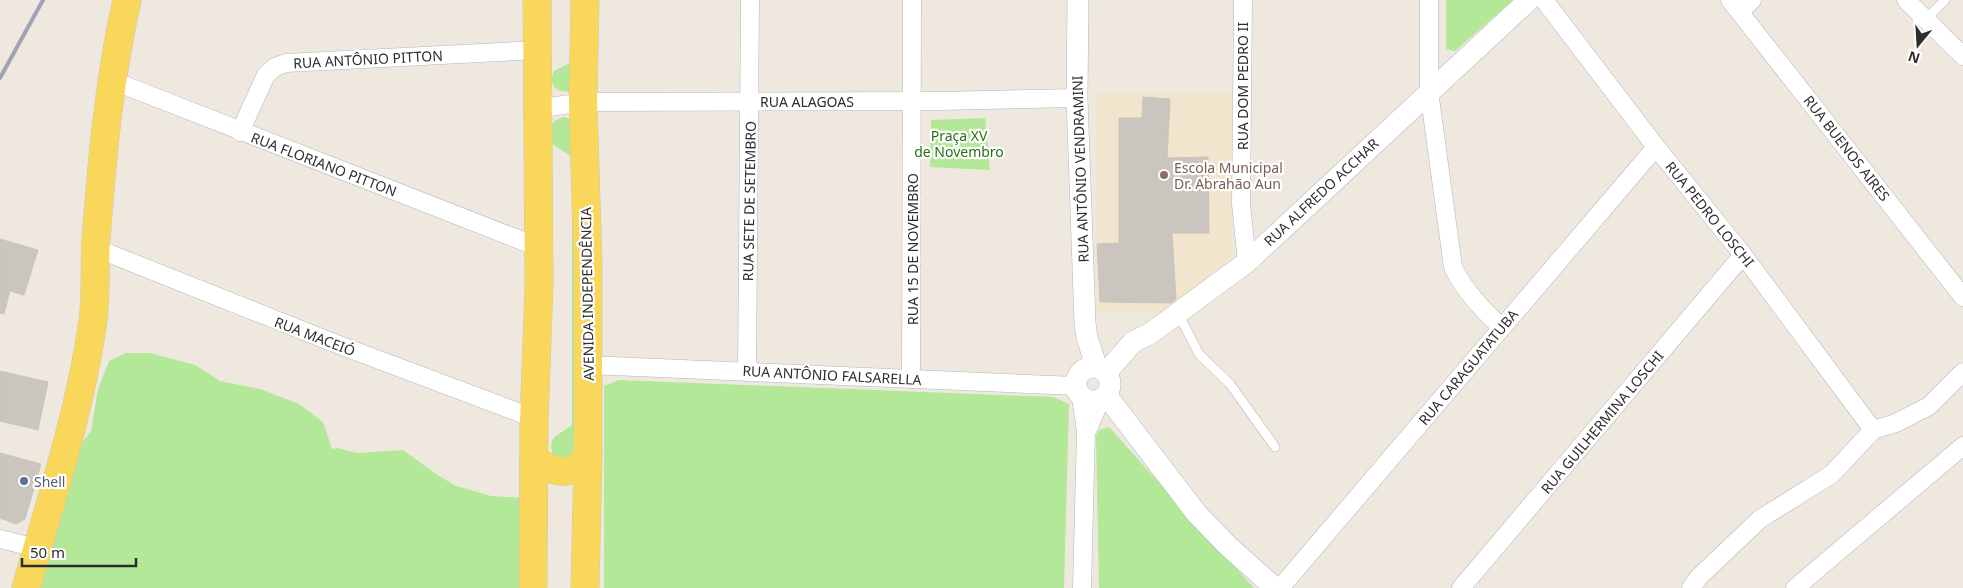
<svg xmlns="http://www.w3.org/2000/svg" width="1963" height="588" font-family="'Noto Sans',sans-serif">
<rect width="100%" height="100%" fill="#efe8df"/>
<!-- education -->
<path fill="#f1e6cd" d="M1096 93 1232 94V256L1165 312 1097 313Z"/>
<!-- green -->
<g fill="#b2e898">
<path d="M1446 0H1513L1455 51 1446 49Z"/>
<path d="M573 61 575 92 560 91 554 87 551 79 554 71Z"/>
<path d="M564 117 573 120 578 125 575 461 553 456C547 436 558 436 572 425V157L551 143C551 129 548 121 564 117Z"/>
<path d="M985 118 990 170 930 167 931 120Z"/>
<path d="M126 353H150L195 365 220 381 260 389 299 404 323 422 332 449 337 448 358 453 403 450 436 474 456 486 491 496 522 498 524 588H34L74 453 91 431 98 389 109 361Z"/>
<path d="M619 380 1053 397 1069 404 1064 588H604V386Z"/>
<path d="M1109 427 1254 588H1099L1096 437 1099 430Z"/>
</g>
<!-- building -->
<g fill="#cac5be" stroke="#cbc4b8">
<path d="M1143 97 1170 99 1167 158 1208 157 1209 233H1172L1176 299 1171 303 1100 302 1097 244 1119 243V118H1142Z"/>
<path d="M0 239 38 250 24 295 10 291 4 314 0 313Z"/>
<path d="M0 371 48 382 38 430 0 421Z"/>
<path d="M0 453 41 464 25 519 16 524 0 518Z"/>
</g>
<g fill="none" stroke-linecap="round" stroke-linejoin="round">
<!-- service casing -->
<g stroke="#b3b5c1" stroke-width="10">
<g id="service">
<path d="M1926 19 1945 0"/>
<path d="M1178 313 1199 354 1230 384 1275 447"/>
</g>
</g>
<!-- minor casing -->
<g stroke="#b3b5c1" stroke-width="19">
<g id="minor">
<path d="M1243 0 1241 204 1247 262"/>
<path d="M1429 0V91L1453 267C1465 292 1482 309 1501 327"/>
<path d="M1544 0 1656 147 1743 255 1873 430"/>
<path d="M1730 0 1963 297"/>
<path d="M1906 0 1963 56"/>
<path d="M1740 12 1752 0"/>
<path d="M111 80 538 247"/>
<path d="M537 109 583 102 940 101 1077 98"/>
<path d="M240 132 266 75 275 67 286 63 537 50"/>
<path d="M95 246 108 253 334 343 523 414 534 423"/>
<path d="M588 365 1076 386"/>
<path d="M747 372 750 0"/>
<path d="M911 379 912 0"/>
<path d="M1081 397 1086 431 1082 588"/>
<path d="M1087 431 1101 399"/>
<path d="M0 539 37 548"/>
<path d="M1280 588 1656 147"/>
<path d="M1461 588 1743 255"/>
<path d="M1691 588 1699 577 1760 519 1832 474 1873 430 1896 423 1929 406 1963 372"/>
<path d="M1795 588 1963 446"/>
</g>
</g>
<!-- tertiary casing -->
<g stroke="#b3b5c1" stroke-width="22">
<g id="tertiary">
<path d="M1078 0 1077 98 1085 323 1087 338 1097 368"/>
<circle cx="1093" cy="384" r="17"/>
<path d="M1106 373 1133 342 1151 333 1247 262 1529 0"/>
<path d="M1106 395 1197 514 1228 546 1275 588"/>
</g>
</g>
<!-- primary casing -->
<g stroke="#c8c8c8" stroke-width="29">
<g id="primary">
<path d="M534 459C555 474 571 478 588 456"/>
<path d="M26 588C50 502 79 416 92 327 97 299 94 269 96 240 102 159 109 80 127 0"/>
<path d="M533 588 534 423 539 285 537 0"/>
<path d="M585 588 588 456V266L583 102 585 0"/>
</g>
</g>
<!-- service -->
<use href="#service" stroke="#fff" stroke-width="9"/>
<!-- minor -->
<use href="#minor" stroke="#fff" stroke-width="18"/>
<!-- tertiary -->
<use href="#tertiary" stroke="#fff" stroke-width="21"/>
<!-- primary -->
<use href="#primary" stroke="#f9d75a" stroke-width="28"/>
<!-- rail -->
<path stroke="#a0a3b8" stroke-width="4" d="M0 78 43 0"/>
</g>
<!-- markers -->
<circle fill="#8d6e63" stroke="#fff" stroke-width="2" cx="1164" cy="175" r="5"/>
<circle fill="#5c6f8a" stroke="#fff" stroke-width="2" cx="24" cy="481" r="5"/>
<g text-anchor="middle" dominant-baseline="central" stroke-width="4.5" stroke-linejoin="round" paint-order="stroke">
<!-- street labels -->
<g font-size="14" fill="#2d2d2d" stroke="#fff">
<text transform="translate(368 59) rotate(-3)">RUA ANTÔNIO PITTON</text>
<text transform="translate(1242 86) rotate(-90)">RUA DOM PEDRO II</text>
<text x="807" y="101">RUA ALAGOAS</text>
<text transform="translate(1847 148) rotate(52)">RUA BUENOS AIRES</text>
<text transform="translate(324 164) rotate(21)">RUA FLORIANO PITTON</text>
<text transform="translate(1080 169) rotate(-92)">RUA ANTÔNIO VENDRAMINI</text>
<text transform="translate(1321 192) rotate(-43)">RUA ALFREDO ACCHAR</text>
<text transform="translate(749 201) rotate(-89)">RUA SETE DE SETEMBRO</text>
<text transform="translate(1710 214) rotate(51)">RUA PEDRO LOSCHI</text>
<text transform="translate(912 249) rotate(-90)">RUA 15 DE NOVEMBRO</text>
<text transform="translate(587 294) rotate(-91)">AVENIDA INDEPENDÊNCIA</text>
<text transform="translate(315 336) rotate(21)">RUA MACEIÓ</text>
<text transform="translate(1468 367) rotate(-50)">RUA CARAGUATATUBA</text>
<text transform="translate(832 375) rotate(3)">RUA ANTÔNIO FALSARELLA</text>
<text transform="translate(1602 422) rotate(-50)">RUA GUILHERMINA LOSCHI</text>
</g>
<!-- park labels -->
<g font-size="14" fill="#277017" stroke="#fff">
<text x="959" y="135">Praça XV<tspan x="959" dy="16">de Novembro</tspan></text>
</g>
<!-- education labels -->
<g font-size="14" fill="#785e54" stroke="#fff" text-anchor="start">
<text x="1174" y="167">Escola Municipal<tspan x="1174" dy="16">Dr. Abrahão Aun</tspan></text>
</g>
<!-- service labels -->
<g font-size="14" fill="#4e5e75" stroke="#fff" text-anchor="start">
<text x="34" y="481">Shell</text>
</g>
</g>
<!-- north arrow -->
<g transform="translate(1918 45) rotate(198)" stroke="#ffffff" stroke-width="4" paint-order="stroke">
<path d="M0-4L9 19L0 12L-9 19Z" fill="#2d2d2d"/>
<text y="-8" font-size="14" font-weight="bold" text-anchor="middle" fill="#2d2d2d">N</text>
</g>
<!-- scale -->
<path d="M22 558v8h114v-8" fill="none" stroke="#2d2d2d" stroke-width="2.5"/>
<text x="30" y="558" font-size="15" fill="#2d2d2d" stroke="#ffffff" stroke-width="4" paint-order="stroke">50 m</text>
</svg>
